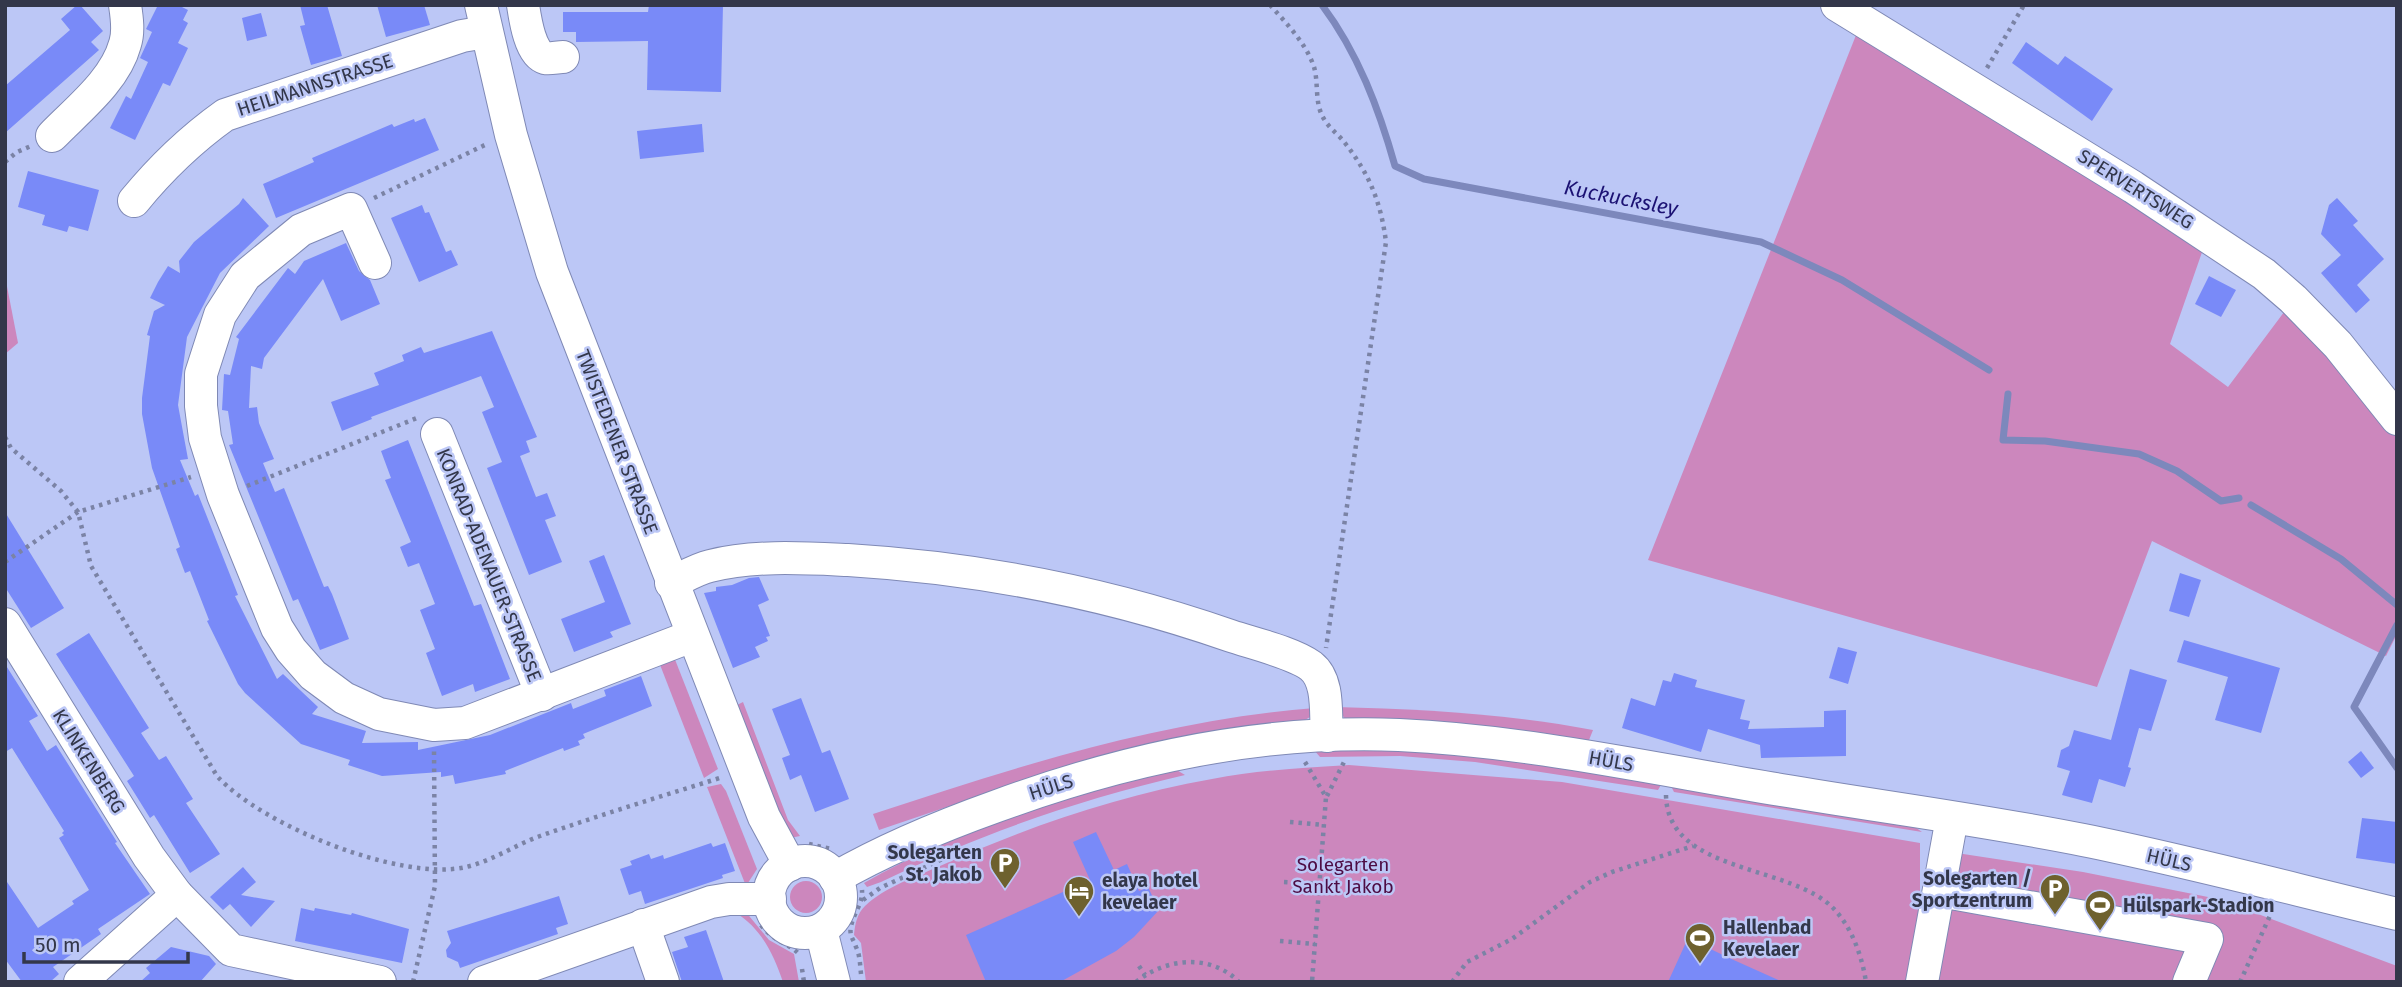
<svg xmlns="http://www.w3.org/2000/svg" width="2402" height="987" font-family="'Fira Sans',sans-serif">
<rect width="100%" height="100%" fill="#bcc7f6"/>
<!-- green -->
<g fill="#cc87bd">
<path d="M1862 20 2208 235 2170 344 2228 387 2290 304 2397 420V634L2386 656 2152 541 2097 687 1648 560Z"/>
<path d="M5 276 18 343 5 354Z"/>
<path d="M657 657H674L718 769 704 778Z"/>
<path d="M743 702 788 820 800 836 790 838 784 830 735 706Z"/>
<path d="M1336 707C1422 709 1509 714 1593 730L1587 745 1346 720Z"/>
<path d="M1315 708 1310 717 1297 725 997 790 879 830 873 814C1018 766 1163 720 1315 708Z"/>
<path d="M1400 748 1477 754 1662 783 1658 790 1475 762 1400 756 1320 757 1314 750Z"/>
<path d="M1349 765 1562 782 1920 843V895L1950 852 2083 872 2218 899 2397 966V982H866L861 943 854 935C855 924 857 914 865 906 885 887 915 877 940 866 1027 827 1117 796 1212 779 1257 770 1303 768 1349 765Z"/>
<path d="M1175 769 1185 775C1078 800 980 834 881 882L867 887 864 883C927 847 1002 817 1071 796 1105 785 1141 778 1175 769Z"/>
<path d="M721 784 726 791 757 869 746 886 707 787Z"/>
<path d="M1670 784 1915 827 1922 832 1674 792Z"/>
<circle cx="806" cy="897" r="16"/>
<path d="M745 911 769 940 794 954 799 982H783C774 955 761 928 736 913Z"/>
</g>
<g fill="none" stroke-linecap="round" stroke-linejoin="round">
<!-- stream -->
<g stroke="#7d88bc" stroke-width="7">
<path d="M1322 5C1358 53 1379 109 1395 166L1424 179 1761 242 1842 280 1989 370"/>
<path d="M2008 394 2003 440 2045 441 2139 454 2177 471 2221 501 2239 498"/>
<path d="M2251 505 2341 559 2397 605"/>
<path d="M2397 625 2354 707 2397 768"/>
</g>
</g>
<!-- building -->
<g fill="#798af8">
<path d="M77 5H80L103 31 91 42 99 50 5 133V86L70 30 61 19Z"/>
<path d="M158 5H178L188 10 183 20 188 23 178 43 188 48 170 86 163 83 135 140 110 128 126 96 131 99 148 62 140 58 152 32 146 29Z"/>
<path d="M300 5H327L342 56 311 65 300 26 305 25Z"/>
<path d="M377 5H424L430 25 386 37Z"/>
<path d="M649 5H723L721 92 647 90 648 41 576 42V32H563V12H648Z"/>
<path d="M261 13 267 36 247 41 242 18Z"/>
<path d="M2026 42 2058 65 2065 56 2113 89 2092 121 2012 63Z"/>
<path d="M425 118 439 150 276 218 263 184 314 162 312 158 392 124 394 127 414 119 415 122Z"/>
<path d="M702 124 704 152 640 159 637 131Z"/>
<path d="M28 171 99 190 88 231 69 226 67 232 42 225 45 215 18 207Z"/>
<path d="M243 198 269 226 220 273 187 337 178 405 188 459 180 460 195 496 198 494 238 595 235 596 277 679 283 674 318 707 312 714 366 731 362 743 418 742V750L490 735 571 703 573 709 606 696 604 690 641 676 652 706 583 734 585 738 578 741 580 745 564 751 563 748 505 771 506 774 455 784 453 775 441 777V772L382 776 348 765 350 760 301 744 245 693 238 684 207 621 209 620 190 571 185 573 176 549 180 547 152 468 142 414V398L150 336 147 335 154 311 165 305 150 298 158 282 168 266 180 273 179 261 194 242 239 204Z"/>
<path d="M2337 198 2358 221 2353 225 2384 259 2357 285 2370 300 2356 313 2321 273 2341 255 2321 234 2329 205Z"/>
<path d="M422 205 425 213 429 212 446 252 451 250 458 265 419 282 391 218Z"/>
<path d="M346 243 359 271 370 280 380 304 341 321 323 279 264 358 262 369 251 366 249 408 257 407 259 423 274 459 263 463 275 492 284 488 324 587 328 586 332 594 349 639 320 650 298 599 293 601 229 445 233 444 228 411 222 410 224 374 230 375 239 339 236 337 288 268 295 274 304 261Z"/>
<path d="M2209 276 2236 290 2221 317 2195 304Z"/>
<path d="M492 331 537 437 526 441 530 452 520 456 536 497 547 493 556 516 545 520 562 562 529 575 487 468 502 462 482 412 494 407 481 376 371 417 372 419 342 431 331 402 379 385 374 373 404 361 402 355 421 347 424 353Z"/>
<path d="M408 440 474 606 481 604 510 679 475 692 473 684 442 696 426 653 435 649 420 610 435 604 419 563 408 567 400 547 411 542 385 480 391 478 381 451Z"/>
<path d="M5 512 64 608 31 628 5 587Z"/>
<path d="M604 555 631 624 610 632 613 637 574 652 561 619 605 602 589 561Z"/>
<path d="M2180 573 2201 580 2189 617 2169 611Z"/>
<path d="M759 577 769 600 758 605 770 636 766 637 768 641 755 647 760 657 733 668 704 593 716 591V587L732 585 749 578Z"/>
<path d="M89 633 149 728 141 733 159 760 166 756 193 799 186 803 220 854 190 873 154 815 150 818 127 781 134 776 56 654Z"/>
<path d="M2184 640 2280 668 2261 733 2215 720 2228 677 2177 662Z"/>
<path d="M1838 647 1857 652 1848 684 1829 678Z"/>
<path d="M5 664 38 716 29 721 47 751 56 745 117 842 115 843 150 894 98 929 101 934 53 967 59 974 50 982H22L5 959V879L38 928 74 904 72 901 89 890 59 838 64 835 62 833 64 831 12 748 5 752Z"/>
<path d="M2130 669 2167 680 2151 731 2139 728 2128 767 2131 768 2125 787 2099 779 2092 803 2062 795 2070 771 2057 767 2061 750 2069 746 2074 730 2111 740Z"/>
<path d="M1674 673 1697 680 1695 687 1745 700 1740 719 1750 721 1748 729 1824 727V711L1846 710V756L1761 758 1760 745 1708 729 1701 752 1622 728 1631 698 1655 706 1663 680 1671 682Z"/>
<path d="M801 698 822 753 830 750 849 799 815 812 801 775 790 780 782 758 790 755 772 709Z"/>
<path d="M2361 751 2374 768 2361 778 2348 762Z"/>
<path d="M2362 818 2397 822V864L2356 858Z"/>
<path d="M1096 832 1114 870 1127 864 1139 891 1148 887 1159 910 1134 937 1116 951 1060 982H986L966 935 1090 880 1073 842Z"/>
<path d="M711 843 713 847 725 843 735 871 722 875 723 878 645 904 641 891 629 895 620 869 632 865 630 861 649 854 651 859 663 855 664 859Z"/>
<path d="M243 867 256 882 241 895 275 901 251 927 230 904 223 910 210 897Z"/>
<path d="M559 896 568 924 556 928 558 934 460 968 458 962 447 957 446 950 451 943 447 931Z"/>
<path d="M301 908 314 911 315 908 351 915 352 913 409 929 402 963 295 941Z"/>
<path d="M706 930 724 982H682L672 952 688 947 684 937Z"/>
<path d="M1688 938 1727 957 1783 982H1668Z"/>
<path d="M171 947 209 956 216 964 200 982H140L150 973 146 968Z"/>
</g>
<g fill="none" stroke-linecap="round" stroke-linejoin="round">
<!-- minor casing -->
<g stroke="#7f89b5" stroke-width="34">
<g id="minor">
<path d="M481 5 511 135 552 272 764 817 790 865"/>
<path d="M523 5C525 18 530 54 545 58 550 59 558 57 563 57"/>
<path d="M1837 5 2133 187 2264 274 2293 299 2338 345 2397 419"/>
<path d="M52 136C77 110 115 81 125 44 129 32 127 18 125 5"/>
<path d="M134 201C161 168 190 140 225 115L462 36 486 32"/>
<path d="M375 263 351 209 301 230 245 276 220 315 201 374V406L205 438 223 495 277 628 291 650 313 675 344 698 379 714 434 725 465 723 692 636"/>
<path d="M437 434 542 695"/>
<path d="M671 583C684 577 697 569 710 566 754 555 803 558 848 560 978 568 1108 593 1231 636 1252 643 1294 653 1311 666 1330 681 1325 715 1327 736"/>
<path d="M5 624 149 857 177 895 80 982"/>
<circle cx="805" cy="897" r="36"/>
<path d="M835 878C887 848 941 826 997 806 1125 759 1261 729 1399 735 1528 741 1654 769 1781 790 1882 807 1983 820 2083 840 2188 861 2292 889 2397 914"/>
<path d="M1940 891 2207 939 2189 982"/>
<path d="M177 895 231 950 380 982"/>
<path d="M643 925 663 982"/>
<path d="M821 930 834 982"/>
<path d="M484 982 711 902 729 899H770"/>
<path d="M1922 982 1952 818"/>
</g>
</g>
<!-- path -->
<g stroke="#7b83a5" stroke-width="4.5" stroke-dasharray="3.5 5" stroke-linecap="butt">
<path d="M1270 5C1286 23 1306 43 1314 67 1319 84 1314 103 1324 119 1329 128 1339 135 1345 143 1370 175 1381 203 1386 242L1326 648"/>
<path d="M1987 68 2024 5"/>
<path d="M5 162 17 152 31 146"/>
<path d="M374 198 489 143"/>
<path d="M5 437 11 448 61 491 78 512 91 566 217 776C261 825 400 882 466 867 492 861 515 845 540 836 600 815 662 796 723 777"/>
<path d="M247 486 417 418"/>
<path d="M5 562 78 512 191 477"/>
<path d="M1305 762 1326 797 1312 982"/>
<path d="M1666 795C1667 874 1792 864 1834 909 1852 928 1862 956 1866 982"/>
<path d="M1327 796 1345 760"/>
<path d="M1290 822 1324 825"/>
<path d="M809 844 831 849"/>
<path d="M1284 882 1320 884"/>
<path d="M863 900 880 888 962 850"/>
<path d="M761 925C775 943 788 942 800 955"/>
<path d="M1280 941 1315 944"/>
<path d="M1139 966 1145 975"/>
<path d="M802 969 804 982"/>
<path d="M861 974C860 965 860 955 856 947 853 938 849 936 851 926 854 912 863 904 862 890"/>
<path d="M413 982 435 886 434 751"/>
<path d="M1136 982C1166 958 1210 953 1239 982"/>
<path d="M1452 982 1467 962 1512 939 1590 882 1612 872 1693 846"/>
<path d="M2240 982 2273 909"/>
</g>
<!-- minor -->
<use href="#minor" stroke="#fff" stroke-width="32"/>
</g>
<!-- icons -->
<defs>
<g id="parking-pin" transform="scale(1.575)"><path d="M0 17L-7.5 6A9.5 9.5 0 1 1 7.5 6Z" fill="#6e612e" stroke="#bcc7f6"/><path d="M-3.5-5.5H1a3.5 3.5 0 0 1 0 7H-1V5.5H-3.5ZM-1-3.4V-.6H.8a1.4 1.4 0 0 0 0-2.8Z" fill="#fff"/></g>
<g id="hotel-pin" transform="scale(1.575)"><path d="M0 17L-7.5 6A9.5 9.5 0 1 1 7.5 6Z" fill="#6e612e" stroke="#bcc7f6"/><path d="M-6-4.5h1.5V1H6V5H4.5V3h-9V5H-6ZM-4 0a1.8 1.8 0 1 1 3.6 0ZM.5 0V-2.5h3Q6-2.5 6 0Z" fill="#fff"/></g>
<g id="stadium-pin" transform="scale(1.575)"><path d="M0 17L-7.5 6A9.5 9.5 0 1 1 7.5 6Z" fill="#6e612e" stroke="#bcc7f6"/><path d="M0-5a6.5 5 0 1 0 0 10a6.5 5 0 1 0 0-10ZM-3.5-1.8h7v3.6h-7Z" fill="#fff"/></g>
</defs>
<g fill-rule="evenodd">
<use href="#parking-pin" x="1005" y="863"/>
<use href="#parking-pin" x="2055" y="889"/>
<use href="#hotel-pin" x="1079" y="891"/>
<use href="#stadium-pin" x="2100" y="905"/>
<use href="#stadium-pin" x="1700" y="938"/>
</g>
<g text-anchor="middle" dominant-baseline="central" stroke-width="5" stroke-linejoin="round" paint-order="stroke">
<!-- street labels -->
<g font-size="19" fill="#33374a" stroke="#bcc7f6">
<text transform="translate(315 85) rotate(-18)">HEILMANNSTRASSE</text>
<text transform="translate(2136 189) rotate(32)">SPERVERTSWEG</text>
<text transform="translate(617 442) rotate(69)">TWISTEDENER STRASSE</text>
<text transform="translate(489 565) rotate(68)">KONRAD-ADENAUER-STRASSE</text>
<text transform="translate(89 761) rotate(58)">KLINKENBERG</text>
<text transform="translate(1611 761) rotate(10)">HÜLS</text>
<text transform="translate(1051 787) rotate(-18)">HÜLS</text>
<text transform="translate(2169 860) rotate(13)">HÜLS</text>
</g>
<!-- poi labels -->
<g font-size="19" font-weight="bold" fill="#33374a" stroke="#bcc7f6" text-anchor="start">
<text x="982" y="852" text-anchor="end">Solegarten<tspan x="982" dy="22">St. Jakob</tspan></text>
<text x="2032" y="878" text-anchor="end">Solegarten /<tspan x="2032" dy="22">Sportzentrum</tspan></text>
<text x="1102" y="880">elaya hotel<tspan x="1102" dy="22">kevelaer</tspan></text>
<text x="2123" y="905">Hülspark-Stadion</text>
<text x="1723" y="927">Hallenbad<tspan x="1723" dy="22">Kevelaer</tspan></text>
</g>
<!-- park labels -->
<g font-size="19" fill="#4d0c44" stroke="#bcc7f6">
<text x="1343" y="864">Solegarten<tspan x="1343" dy="22">Sankt Jakob</tspan></text>
</g>
<!-- water labels -->
<g font-size="21" font-style="italic" fill="#1b1173" stroke="#bcc7f6">
<text transform="translate(1621 198) rotate(11)">Kuckucksley</text>
</g>
</g>
<!-- border -->
<rect width="2402" height="987" fill="none" stroke="#33374a" stroke-width="14"/>
<!-- scale -->
<path d="M24 952v10h164v-10" fill="none" stroke="#33374a" stroke-width="3.5"/>
<text x="35" y="952" font-size="21" fill="#33374a" stroke="#bcc7f6" stroke-width="5" paint-order="stroke">50 m</text>
</svg>
